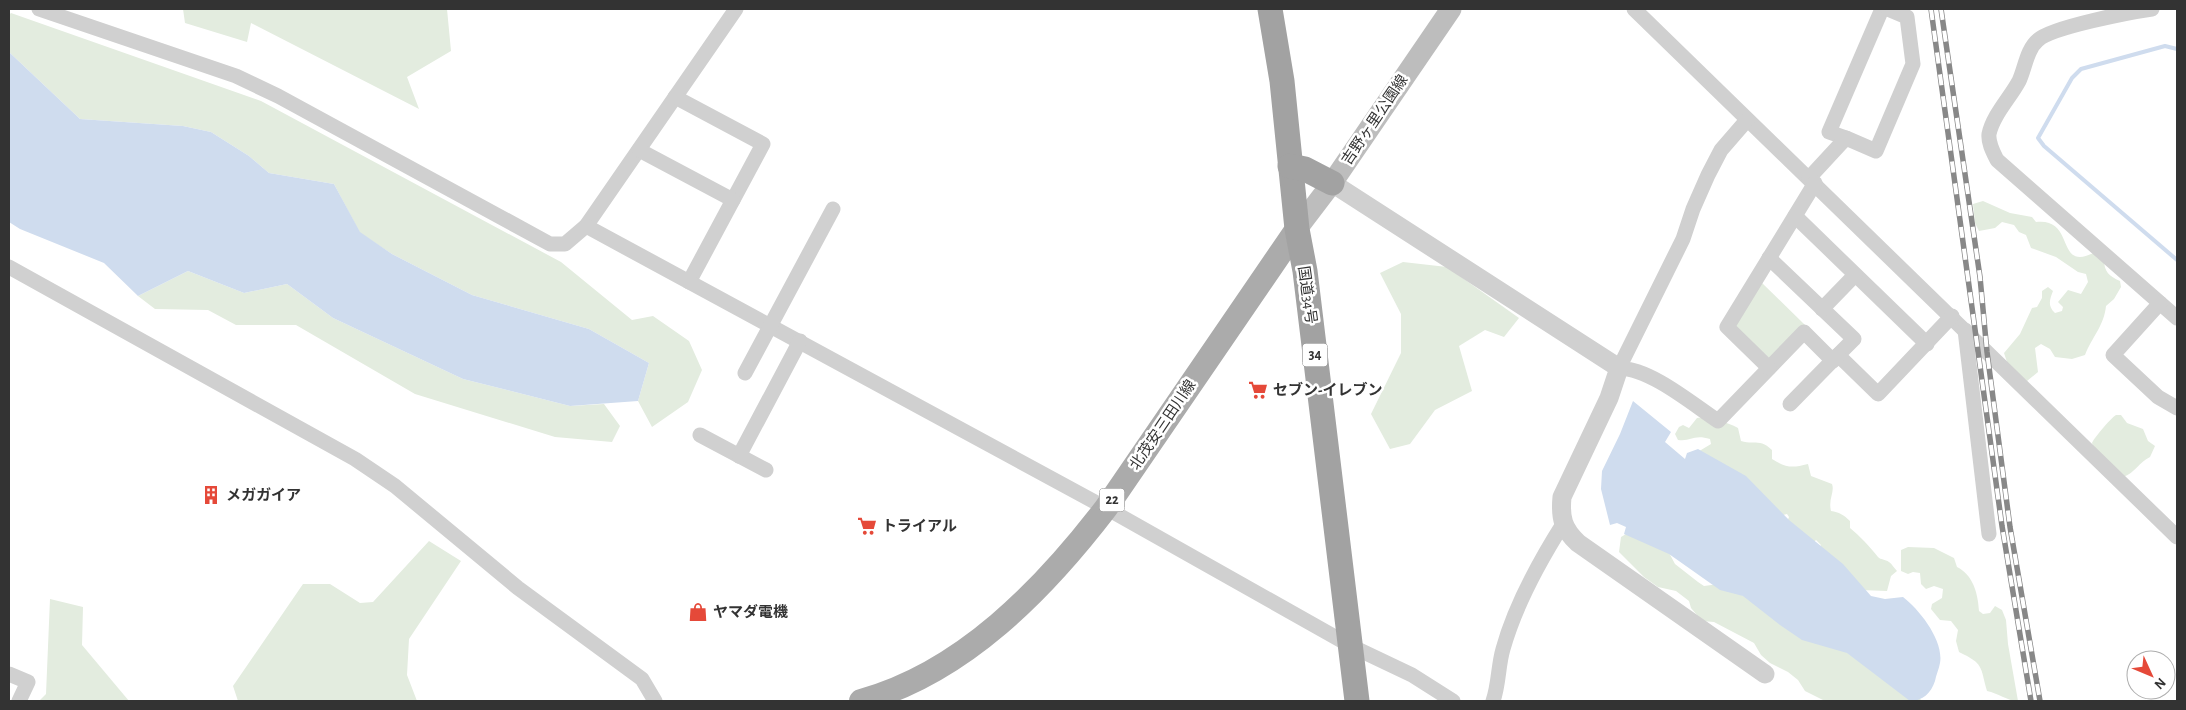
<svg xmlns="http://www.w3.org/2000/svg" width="2186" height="710" font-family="'Alegreya Sans','Noto Sans JP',sans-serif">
<rect width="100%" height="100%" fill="#fff"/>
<!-- green -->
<g fill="#e3ecdf">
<path d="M183 9H447L451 51 407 77 419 109 251 23 247 42 185 23Z"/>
<path d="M11 13 261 101 561 262 632 320 653 316 689 341 702 370 688 402 652 427 638 401 649 363 589 329 472 295 392 254 360 233 334 184 269 173 249 156 211 132 183 126 80 119 9 52V15Z"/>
<path d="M1983 201 2010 213 2032 217 2036 222C2070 218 2060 257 2080 257 2085 257 2090 254 2095 253L2104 259C2104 272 2109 276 2120 281L2121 287 2114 299 2106 306C2104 326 2092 337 2085 355L2072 359 2055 357 2050 349 2041 344 2035 348 2038 372 2027 381 2008 365 2004 353 2020 334 2032 308 2037 307 2042 298V291L2048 287 2053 291C2050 299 2047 306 2055 313L2062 311 2063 307 2058 302 2068 290 2081 294 2088 282 2086 274 2078 272 2056 257 2031 248 2026 235 2019 232 2014 225 2002 222 1995 228 1979 231 1975 223 1973 204Z"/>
<path d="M1403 262 1447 267 1519 318 1504 337 1485 330 1459 346 1472 391 1435 410 1410 444 1390 449 1371 414 1401 353V314L1380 273Z"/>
<path d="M188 271 244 293 287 284 333 318 463 379 570 406 604 404 620 426 612 442 555 437 415 394 296 325H236L208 310 155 309 138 296Z"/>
<path d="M1761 282 1805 325 1771 360 1734 326Z"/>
<path d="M2116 415H2121L2127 423 2143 429 2148 441 2155 446 2150 457C2139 462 2135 473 2123 477L2094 448 2092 443C2094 438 2111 418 2116 415Z"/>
<path d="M1697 418C1710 417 1726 422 1738 428L1741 441C1753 445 1760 438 1772 450V459C1787 468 1792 468 1808 464L1811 476 1832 484C1835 492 1828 499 1831 511 1839 512 1844 515 1850 521V528C1859 535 1871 548 1878 557 1881 560 1885 559 1889 562 1892 564 1894 568 1897 571L1891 576 1887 591 1860 590 1818 551 1821 545 1816 540 1810 546 1787 522 1789 517 1787 514 1779 516 1696 453 1711 444 1710 439C1693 434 1691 442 1678 440L1675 434 1679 427 1683 425 1689 428Z"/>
<path d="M1631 531 1667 549 1675 564 1698 582 1704 586 1719 584 1807 627 1923 701H1825L1805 691 1798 680 1788 672 1770 663 1761 655 1754 643 1714 622 1702 621 1691 608 1689 601 1676 591 1658 587 1644 577 1619 552 1621 537Z"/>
<path d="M429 541 461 561 409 639 407 675 417 701H238L233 686 303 584H330L360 603 373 602Z"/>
<path d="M1908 547 1934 548 1954 558 1957 567C1973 575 1978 593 1979 611L1983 614 1990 613 1995 606 2002 610 2006 620 2008 644 2018 701C2007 701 1998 693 1987 691 1980 666 1984 664 1959 652L1956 641 1958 630 1951 621 1940 620 1931 609 1932 604 1942 598 1943 589 1934 586 1926 589 1921 584 1920 573 1913 572 1908 574 1901 571V550Z"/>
<path d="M50 599 83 607 82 645 129 701H39L46 694Z"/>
</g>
<!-- water -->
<g fill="#cfdcee">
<path d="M9 52 80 119 183 126 211 132 249 156 269 173 334 184 360 232 392 254 472 295 589 329 649 363 638 401 570 406 463 379 333 318 287 284 244 293 188 271 138 296 104 263 20 229 9 222Z"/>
<path d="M1633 401 1671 432 1665 442 1685 459 1687 453 1698 449 1746 476 1789 520 1843 564 1871 596 1885 599 1903 597C1920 610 1944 641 1940 663 1939 669 1936 675 1935 681 1931 693 1923 701 1910 701L1847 653 1802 640 1780 625 1743 596 1720 590 1669 554 1624 534 1626 527 1617 523 1610 525 1601 489 1602 471 1620 434Z"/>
</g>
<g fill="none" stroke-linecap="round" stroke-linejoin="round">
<!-- stream -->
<path stroke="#cfdcee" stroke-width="4" d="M2177 49 2165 46 2081 69 2072 78 2038 138 2044 146 2177 260"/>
<!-- minor -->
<g stroke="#d0d0d0" stroke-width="15">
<path d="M39 9 236 76 278 96 550 244H565L586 226 736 9"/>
<path d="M1634 9 2177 537"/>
<path d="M2152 9C2131 12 2052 27 2038 40 2027 49 2025 68 2019 81 2010 98 1993 115 1989 134 1988 143 1993 152 1997 160L2177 318"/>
<path d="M675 97 763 144 689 282"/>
<path d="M1747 120 1721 150 1708 175 1693 209 1683 239 1619 368C1651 369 1691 403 1718 421L1804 332 1833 361"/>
<path d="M1846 138 1829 132 1882 9"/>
<path d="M639 150 733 200"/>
<path d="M1809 178 1846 138 1876 151 1913 64 1907 17 1888 9"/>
<path d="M1795 216 1927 344"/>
<path d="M586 226 1106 508 1351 646 1412 675 1453 701"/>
<path d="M1769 258 1854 339 1838 355 1878 394 1952 316"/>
<path d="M9 267 355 459 395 486 518 588 642 679 655 701"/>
<path d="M2160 303 2113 355 2158 397 2177 408"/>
<path d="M1822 309 1855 275"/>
<path d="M1965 330 1989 534"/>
<path d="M1769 368 1727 327 1815 183"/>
<path d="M745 373 833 209"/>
<path d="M1790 404 1838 355"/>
<path d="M700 435 766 470"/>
<path d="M739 456 800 341"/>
<path d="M9 674 28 682 19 701"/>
<path d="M1493 701C1499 684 1498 666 1503 649 1515 606 1539 562 1563 524"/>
</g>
<!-- tertiary -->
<path stroke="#d0d0d0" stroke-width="19" d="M1332 183 1619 368 1609 398 1562 497C1560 518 1563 529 1578 543L1765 674"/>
<!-- secondary -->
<path stroke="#bdbdbd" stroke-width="21" d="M1297 229 1332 183 1451 9"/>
<!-- primary -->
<path stroke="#ababab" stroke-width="24" d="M861 701C963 673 1044 589 1106 508L1297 229"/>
<!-- trunk -->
<g stroke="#a2a2a2" stroke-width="25">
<path d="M1270 9 1282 81 1297 229 1305 271 1357 701"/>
<path d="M1290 166 1305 169 1332 183"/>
</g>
<!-- rail casing -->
<g stroke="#888" stroke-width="5.5">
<g id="rail">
<path d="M1931 9 2002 526 2031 701"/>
<path d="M1941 9 1980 277 1987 352 2010 527 2040 701"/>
</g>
</g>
<!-- rail -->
<use href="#rail" stroke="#fff" stroke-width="4" stroke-dasharray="11" stroke-linecap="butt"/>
</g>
<!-- icons -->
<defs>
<g id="supermarket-bare" transform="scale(1.5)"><path d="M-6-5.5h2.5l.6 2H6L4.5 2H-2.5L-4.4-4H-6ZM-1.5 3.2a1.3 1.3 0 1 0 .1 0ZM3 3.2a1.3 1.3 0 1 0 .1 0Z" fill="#e54939" stroke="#fff" stroke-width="2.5" paint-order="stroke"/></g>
<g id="building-bare" transform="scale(1.5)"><path d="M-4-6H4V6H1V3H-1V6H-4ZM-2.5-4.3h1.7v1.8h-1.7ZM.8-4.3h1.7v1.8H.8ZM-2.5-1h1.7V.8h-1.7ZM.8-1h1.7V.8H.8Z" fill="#e54939" stroke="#fff" stroke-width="2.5" paint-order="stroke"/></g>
<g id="shop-bare" transform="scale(1.5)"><path d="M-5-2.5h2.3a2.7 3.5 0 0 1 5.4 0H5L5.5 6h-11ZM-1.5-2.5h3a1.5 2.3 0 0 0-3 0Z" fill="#e54939" stroke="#fff" stroke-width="2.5" paint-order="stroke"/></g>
</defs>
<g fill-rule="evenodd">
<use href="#supermarket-bare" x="1258" y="390"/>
<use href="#building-bare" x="211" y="495"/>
<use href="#supermarket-bare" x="867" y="526"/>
<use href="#shop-bare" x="698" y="612"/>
</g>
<g text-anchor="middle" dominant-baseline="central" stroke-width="5" stroke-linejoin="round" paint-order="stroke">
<!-- shield labels -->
<g fill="#fff" stroke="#707070" stroke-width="1">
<rect x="1302.5" y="343.5" width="25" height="23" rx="4"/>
<rect x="1099.5" y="488.5" width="25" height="23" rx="4"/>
</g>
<g font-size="14" font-weight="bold" fill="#333">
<text x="1315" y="355">34</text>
<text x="1112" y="500">22</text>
</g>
<!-- street labels -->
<g font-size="15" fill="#333" stroke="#fff">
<text transform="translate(1375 120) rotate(-56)">吉野ヶ里公園線</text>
<text transform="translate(1307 295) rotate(82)">国道34号</text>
<text transform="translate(1163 425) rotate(-56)">北茂安三田川線</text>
</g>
<!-- poi labels -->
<g font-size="15" font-weight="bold" fill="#333" stroke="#fff" text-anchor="start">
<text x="1273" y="390">セブン-イレブン</text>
<text x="226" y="495">メガガイア</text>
<text x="882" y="526">トライアル</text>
<text x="713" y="612">ヤマダ電機</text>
</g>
</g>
<!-- border -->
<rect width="2186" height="710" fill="none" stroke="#333333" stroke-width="20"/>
<!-- north arrow -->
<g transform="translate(2151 675) rotate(134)"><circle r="24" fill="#ffffff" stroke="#adadad"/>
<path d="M0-4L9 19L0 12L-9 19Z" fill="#e54939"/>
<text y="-8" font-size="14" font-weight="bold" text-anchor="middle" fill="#333333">N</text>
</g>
</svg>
